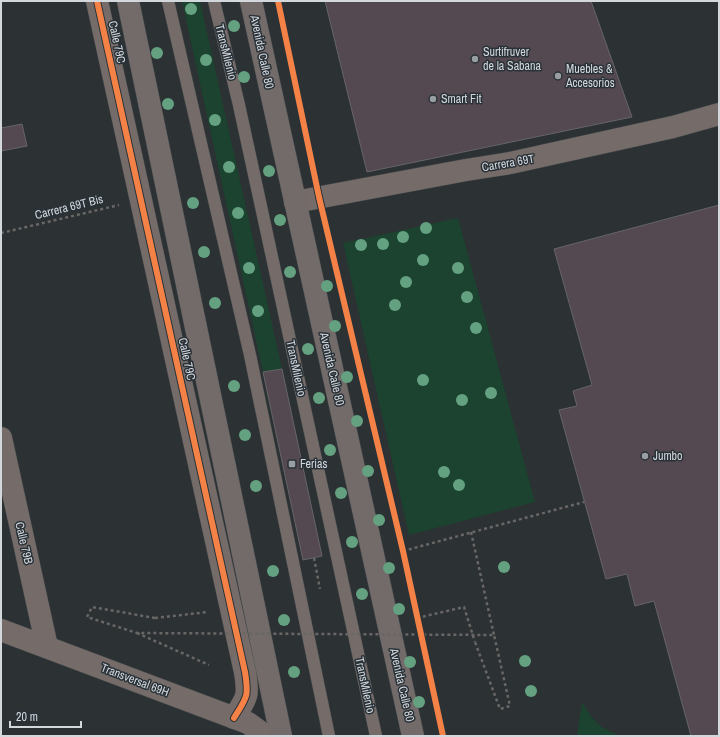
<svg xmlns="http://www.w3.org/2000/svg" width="720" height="737" font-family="'Archivo Narrow',sans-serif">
<rect width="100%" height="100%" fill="#2c3134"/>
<!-- green -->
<g fill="#1c432f">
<path d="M182 1H200L282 369 263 372Z"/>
<path d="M458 218 535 502 409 535 343 243Z"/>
<path d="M582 702C594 722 600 729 622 736H577Z"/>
</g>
<!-- building -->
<g fill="#554951" stroke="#656567">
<path d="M325 1H591L632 117 367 172Z"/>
<path d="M22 124 27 146 1 151V128Z"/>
<path d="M719 205V736H691L654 601 635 606 627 574 606 579 559 410 577 406 573 391 592 385 554 249Z"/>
<path d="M282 369 322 556 303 560 263 372Z"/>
</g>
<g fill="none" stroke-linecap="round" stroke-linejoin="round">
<!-- service casing -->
<g stroke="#484c4e" stroke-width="13">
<g id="service">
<path d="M168 1 250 355 329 736"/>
<path d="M214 1 239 105 376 736"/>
</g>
</g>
<!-- minor casing -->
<g stroke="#484c4e" stroke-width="23">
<g id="minor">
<path d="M97 1 245 672C249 697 247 697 234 718"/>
<path d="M295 202 466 170 510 163 673 127 719 114"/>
<path d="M1 438 47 647"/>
<path d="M1 630 248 723 266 736"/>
</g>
</g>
<!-- trunk casing -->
<g stroke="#484c4e" stroke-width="23">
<g id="trunk">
<path d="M128 1 281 736"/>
<path d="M251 1 413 736"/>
</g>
</g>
<!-- path -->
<g stroke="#696765" stroke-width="2.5" stroke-dasharray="3 3" stroke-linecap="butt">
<path d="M1 233 119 205"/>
<path d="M471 532 494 635"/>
<path d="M403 551 584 502"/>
<path d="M314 558 320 589"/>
<path d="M155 618 208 612"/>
<path d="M417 618 464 607 475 642"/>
<path d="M137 633 209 665"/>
</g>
<!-- service -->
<use href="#service" stroke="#756c69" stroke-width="12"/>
<!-- minor -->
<use href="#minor" stroke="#756c69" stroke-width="22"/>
<!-- trunk -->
<use href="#trunk" stroke="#726b6a" stroke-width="22"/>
<!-- path-bridge -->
<path stroke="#696765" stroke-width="2.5" stroke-dasharray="3 3" stroke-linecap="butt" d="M155 618 92 607 87 617 137 633 494 635 510 706 500 709 475 642"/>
<!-- cycleway casing -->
<g stroke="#293238" stroke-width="8">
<g id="cycleway">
<path d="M97 1 245 672C249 697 247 697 234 718"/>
<path d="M278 1 319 197 403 551 443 736"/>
</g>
</g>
<!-- cycleway -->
<use href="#cycleway" stroke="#f48246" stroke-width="6"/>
</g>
<!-- trees -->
<g fill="#64a180">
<circle cx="191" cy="9" r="6"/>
<circle cx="234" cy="26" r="6"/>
<circle cx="157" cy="53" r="6"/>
<circle cx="206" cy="60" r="6"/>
<circle cx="244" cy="77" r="6"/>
<circle cx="168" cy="104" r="6"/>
<circle cx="215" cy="120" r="6"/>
<circle cx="229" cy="167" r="6"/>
<circle cx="269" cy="171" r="6"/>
<circle cx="193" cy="203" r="6"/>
<circle cx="238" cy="213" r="6"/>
<circle cx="280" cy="220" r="6"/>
<circle cx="426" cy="228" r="6"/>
<circle cx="403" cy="237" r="6"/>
<circle cx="383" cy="244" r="6"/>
<circle cx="361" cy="245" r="6"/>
<circle cx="204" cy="252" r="6"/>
<circle cx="423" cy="260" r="6"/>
<circle cx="249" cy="268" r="6"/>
<circle cx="458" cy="268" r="6"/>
<circle cx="290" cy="272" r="6"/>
<circle cx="406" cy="282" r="6"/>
<circle cx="327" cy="286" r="6"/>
<circle cx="467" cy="297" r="6"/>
<circle cx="215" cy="303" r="6"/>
<circle cx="395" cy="305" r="6"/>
<circle cx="258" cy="311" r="6"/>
<circle cx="335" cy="326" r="6"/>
<circle cx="476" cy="328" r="6"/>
<circle cx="308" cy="349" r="6"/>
<circle cx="347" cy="377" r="6"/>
<circle cx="423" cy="380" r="6"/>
<circle cx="234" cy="386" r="6"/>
<circle cx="491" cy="393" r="6"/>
<circle cx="319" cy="398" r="6"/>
<circle cx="462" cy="400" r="6"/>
<circle cx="357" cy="421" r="6"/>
<circle cx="245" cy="435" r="6"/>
<circle cx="330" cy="450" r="6"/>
<circle cx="368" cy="471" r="6"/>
<circle cx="444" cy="472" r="6"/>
<circle cx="459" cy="485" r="6"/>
<circle cx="256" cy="486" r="6"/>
<circle cx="341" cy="493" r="6"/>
<circle cx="379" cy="520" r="6"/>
<circle cx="352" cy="542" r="6"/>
<circle cx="504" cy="567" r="6"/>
<circle cx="389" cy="568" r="6"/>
<circle cx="273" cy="571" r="6"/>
<circle cx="362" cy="594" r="6"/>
<circle cx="399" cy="609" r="6"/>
<circle cx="284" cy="620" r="6"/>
<circle cx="525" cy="661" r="6"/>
<circle cx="410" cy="662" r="6"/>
<circle cx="294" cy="672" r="6"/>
<circle cx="531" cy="691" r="6"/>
<circle cx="419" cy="702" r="6"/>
</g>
<!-- markers -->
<g fill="#999ea2" stroke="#293238" stroke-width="1.5">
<circle cx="475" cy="59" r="4"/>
<circle cx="558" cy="76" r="4"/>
<circle cx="433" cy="99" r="4"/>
<circle cx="645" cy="456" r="4"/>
<rect x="288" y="460" width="8" height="8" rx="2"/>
</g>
<g text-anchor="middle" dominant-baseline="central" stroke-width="3" stroke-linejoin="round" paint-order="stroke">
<!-- street labels -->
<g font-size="12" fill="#d3d8dd" stroke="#293238">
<text transform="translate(117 42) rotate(78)">Calle 79C</text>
<text transform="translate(226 52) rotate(76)">TransMilenio</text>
<text transform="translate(262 52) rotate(78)">Avenida Calle 80</text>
<text transform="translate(508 163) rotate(-10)">Carrera 69T</text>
<text transform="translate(69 207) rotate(-14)">Carrera 69T Bis</text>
<text transform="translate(187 359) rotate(78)">Calle 79C</text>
<text transform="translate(296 368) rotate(78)">TransMilenio</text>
<text transform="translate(332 369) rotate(77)">Avenida Calle 80</text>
<text transform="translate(24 543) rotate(77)">Calle 79B</text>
<text transform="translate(135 680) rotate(21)">Transversal 69H</text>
<text transform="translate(365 685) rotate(78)">TransMilenio</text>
<text transform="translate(402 685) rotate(77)">Avenida Calle 80</text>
</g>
<!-- poi labels -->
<g font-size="12" fill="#d3d8dd" stroke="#293238" text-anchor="start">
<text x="483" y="52">Surtifruver<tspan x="483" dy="14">de la Sabana</tspan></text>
<text x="566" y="69">Muebles &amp;<tspan x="566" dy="14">Accesorios</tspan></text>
<text x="441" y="99">Smart Fit</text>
<text x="653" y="456">Jumbo</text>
<text x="300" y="464">Ferias</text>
</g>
</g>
<!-- border -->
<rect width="720" height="737" fill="none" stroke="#d3d8dd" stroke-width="4"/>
<!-- scale -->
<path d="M10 721v6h71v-6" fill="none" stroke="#d3d8dd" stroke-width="2"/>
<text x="16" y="721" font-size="12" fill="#d3d8dd" stroke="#293238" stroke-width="3" paint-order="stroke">20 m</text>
</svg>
